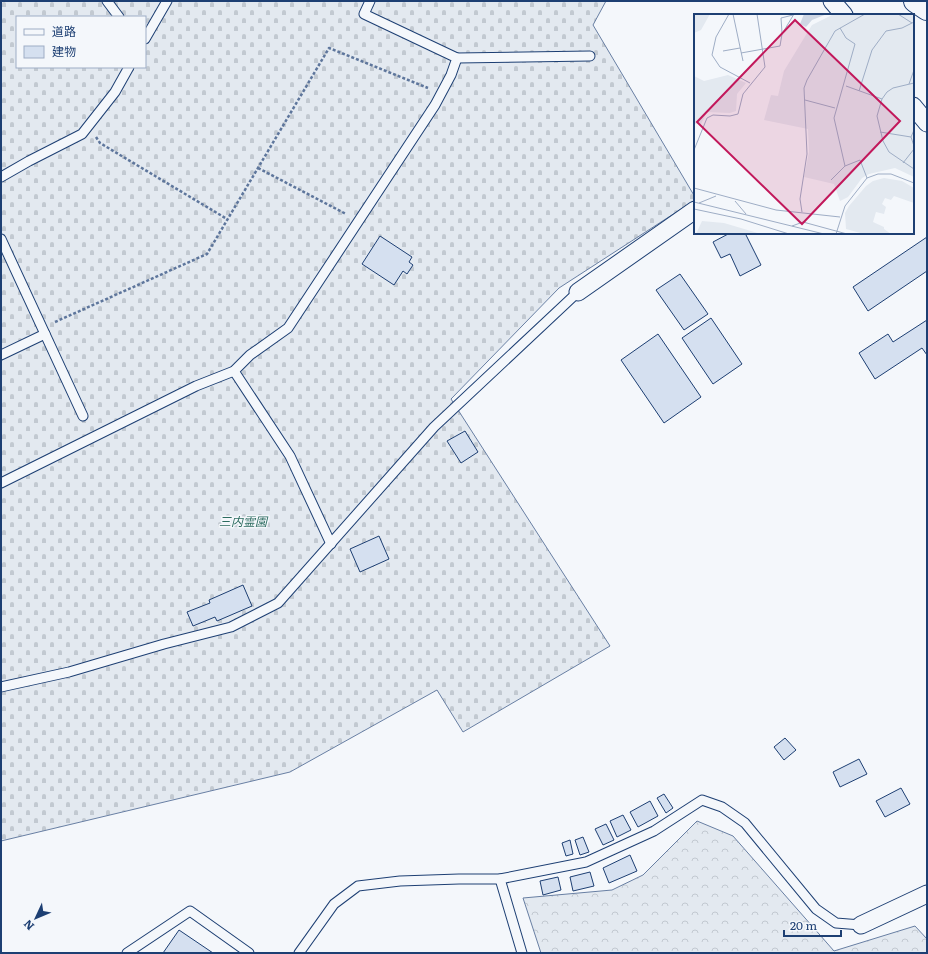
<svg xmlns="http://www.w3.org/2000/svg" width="928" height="954" font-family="Literata,'Noto Sans JP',serif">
<defs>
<pattern id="forest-crowns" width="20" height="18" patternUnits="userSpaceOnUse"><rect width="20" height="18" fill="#e3e9f0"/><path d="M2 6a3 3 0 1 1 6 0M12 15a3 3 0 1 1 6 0" fill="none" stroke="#c2c9d1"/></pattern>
<pattern id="cemetery-stones" width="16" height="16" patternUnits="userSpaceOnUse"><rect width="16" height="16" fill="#e3e9f0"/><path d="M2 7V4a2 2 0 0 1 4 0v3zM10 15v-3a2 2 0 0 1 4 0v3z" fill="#c2c9d1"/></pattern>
</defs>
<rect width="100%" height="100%" fill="#f4f7fb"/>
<!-- forest -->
<path fill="url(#forest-crowns)" stroke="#687fa3" d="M697 821 733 836 834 951 915 926 927 939V953H541L523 898 612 890 643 875Z"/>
<!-- cemetery -->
<path fill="url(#cemetery-stones)" stroke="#687fa3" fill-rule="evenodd" d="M1 1H606L593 25 695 197V200L559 288 451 399 610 646 463 732 437 690 290 772 1 841ZM17 17H145V67H17Z"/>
<!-- building -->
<g fill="#d5e0f0" stroke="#1d3f73">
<path d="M730 233H745L761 265 740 276 730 254 721 258 713 242Z"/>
<path d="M380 236 412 257 409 262 413 265 407 274 403 271 394 285 362 264Z"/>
<path d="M927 237V271L868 311 853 287Z"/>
<path d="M680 274 708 314 684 330 656 290Z"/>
<path d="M711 318 742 364 713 384 682 338Z"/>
<path d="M927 320V355L922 348 875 379 859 353 888 334 893 342Z"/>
<path d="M658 334 701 397 664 423 621 360Z"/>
<path d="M465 431 478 452 461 463 447 441Z"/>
<path d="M379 536 389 559 360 572 350 549Z"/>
<path d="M243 585 252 606 217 621 215 617 193 626 187 612 210 603 209 600Z"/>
<path d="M785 738 796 750 784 760 774 747Z"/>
<path d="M859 759 867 774 840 787 833 772Z"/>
<path d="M901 788 910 804 885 817 876 801Z"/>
<path d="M664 794 673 808 666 813 657 798Z"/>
<path d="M650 801 658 816 638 827 630 812Z"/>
<path d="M623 815 631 830 617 837 610 821Z"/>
<path d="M606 824 614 840 603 845 595 829Z"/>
<path d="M583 837 589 852 580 855 575 840Z"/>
<path d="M570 840 573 854 566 856 562 843Z"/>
<path d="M630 855 637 871 609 883 603 868Z"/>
<path d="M590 872 594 886 573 891 570 877Z"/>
<path d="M558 877 561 890 543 895 540 881Z"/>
<path d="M179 930 213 953H163Z"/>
</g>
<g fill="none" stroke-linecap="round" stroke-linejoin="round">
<!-- service casing -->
<g stroke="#1d3f73" stroke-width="11">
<g id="service">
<path d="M107 1 119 17"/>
<path d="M145 39 167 1"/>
<path d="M457 58 590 56"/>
<path d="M1 177 29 161 82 134 115 92 129 67"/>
<path d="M1 239 83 416"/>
<path d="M1 355 45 334"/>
<path d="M234 371 290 456 331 544"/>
<path d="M1 483 196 386 234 371 250 355 288 328 435 105 451 75 457 58 364 14 370 1"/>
<path d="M1 687 69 672 164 644 231 627 278 603 434 427 578 292"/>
<path d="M500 879 522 953"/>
<path d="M127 953 190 911 249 953"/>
<path d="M299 953 334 904 358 886 400 881 459 879H500L586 862 654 831 702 800 722 807 745 823 816 909 836 923 861 925"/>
</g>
</g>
<!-- minor casing -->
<g stroke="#1d3f73" stroke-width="19">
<g id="minor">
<path d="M832 1 844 15"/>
<path d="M913 106 927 123"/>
<path d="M578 292 695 210"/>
<path d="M861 925 927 894"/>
</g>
</g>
<!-- trunk casing -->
<g stroke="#1d3f73" stroke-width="24">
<path id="trunk" d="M915 1 927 9"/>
</g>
<!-- path -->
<g stroke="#5e769c" stroke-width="2.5" stroke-dasharray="3 2" stroke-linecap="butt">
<path d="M96 137 100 143 227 219"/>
<path d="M258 168 346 214"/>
<path d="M55 322 207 254 329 48 428 88"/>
</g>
<!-- service -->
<use href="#service" stroke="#f4f7fb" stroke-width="9"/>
<!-- minor -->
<use href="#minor" stroke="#f4f7fb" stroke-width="17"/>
<!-- trunk -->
<use href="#trunk" stroke="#f4f7fb" stroke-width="22"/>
</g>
<g text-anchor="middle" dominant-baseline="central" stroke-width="3" stroke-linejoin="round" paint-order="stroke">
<!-- park labels -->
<g font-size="12" font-style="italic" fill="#2c6c60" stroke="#f4f7fb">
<text x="243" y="521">三内霊園</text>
</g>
</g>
<!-- overview -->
<g transform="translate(694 14)">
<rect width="220" height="220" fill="#f4f7fb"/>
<path d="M0 0H16L7 16 0 19ZM34 61 52 69 43 80 42 97 36 99 13 98 7 110H0V62L10 67ZM190 164 208 167 220 174V189L200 182 197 186 191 184 188 190 192 193 190 200 182 198 179 208 190 213V215L197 220H170L152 215 151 199 155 192 172 172 179 167ZM8 207 30 209 67 220H2Z" fill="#e3e9f0"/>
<path d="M140 0H220V163L201 154 175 160 168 164 154 183 146 187 140 170 110 163 115 138 114 115 70 106 77 81 84 82 90 57 118 11Z" fill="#e3e9f0"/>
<path d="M110 0H133L118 6 112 13 106 10Z" fill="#cfd7e4"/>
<path fill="none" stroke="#9eadc5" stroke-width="1" d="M35 0 22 23 18 41 26 53 56 69M39 0 49 47M204 0 218 9M146 14 152 24 161 30 140 104 151 152 166 146 173 164M88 19 87 4 99 1M29 37 46 34M47 39 86 32 88 20 100 0M220 69 199 74 193 78 188 85 183 102 189 127 195 138 220 155M215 70 220 56M152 72 188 85M165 77 178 36 192 17 208 14 220 8M111 86 141 94M220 116 217 123 220 132M186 118 217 123M0 136 13 104 19 101 36 102 44 100 49 80 71 53 63 0M209 149 220 135M137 166 151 152M0 174 82 196 146 203M41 187 52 200M0 188 130 220M5 189 22 182M0 195 47 205 95 220M108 198 106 185 113 140 110 74 113 66 141 17 171 0M98 212 109 208 153 220M142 220 151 192 173 164 184 160H197L220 169"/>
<path fill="#c2185b" fill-opacity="0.15" stroke="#c2185b" stroke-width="2" d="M101 6 206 107 108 210 3 108Z"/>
<rect width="220" height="220" fill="none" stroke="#1d3f73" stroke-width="2"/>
</g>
<!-- border -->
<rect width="928" height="954" fill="none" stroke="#1d3f73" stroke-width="4"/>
<!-- legend -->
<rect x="16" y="16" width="130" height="52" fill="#f4f7fb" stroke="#9eadc5"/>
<rect x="24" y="29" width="20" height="6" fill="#f4f7fb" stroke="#9eadc5"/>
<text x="52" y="36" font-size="12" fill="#1d3f73">道路</text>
<rect x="24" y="46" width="20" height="12" fill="#d5e0f0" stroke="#9eadc5"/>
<text x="52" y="56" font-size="12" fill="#1d3f73">建物</text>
<!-- north arrow -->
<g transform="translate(36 918) rotate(226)" stroke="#f4f7fb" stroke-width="3" paint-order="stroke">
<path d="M0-3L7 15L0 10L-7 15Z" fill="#1d3f73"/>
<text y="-6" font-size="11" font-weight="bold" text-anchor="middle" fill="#1d3f73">N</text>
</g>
<!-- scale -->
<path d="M784 930v6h57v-6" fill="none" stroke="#1d3f73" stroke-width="2"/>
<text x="790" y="930" font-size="12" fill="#1d3f73" stroke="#f4f7fb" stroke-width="3" paint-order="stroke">20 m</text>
</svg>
